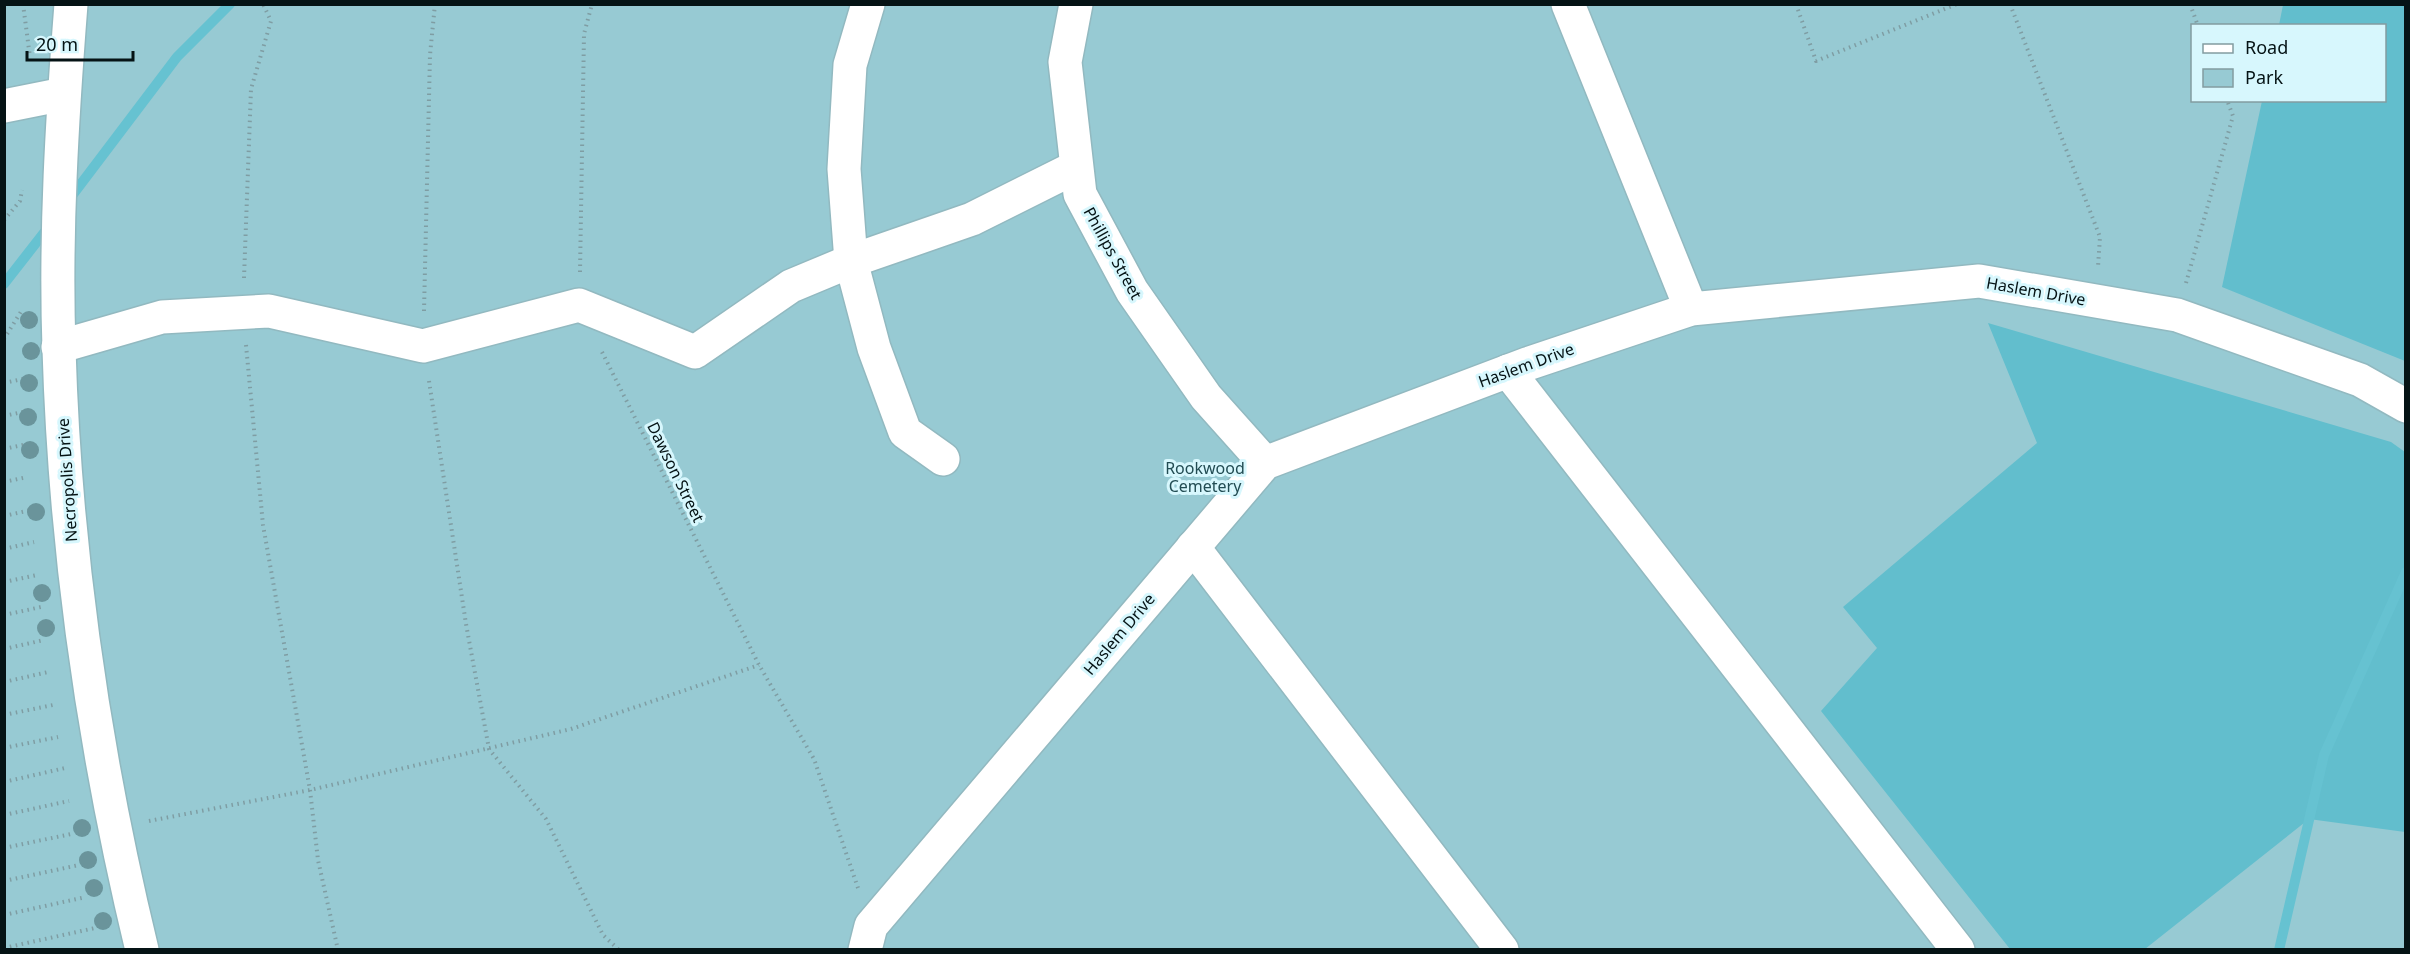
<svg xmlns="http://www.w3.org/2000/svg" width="2410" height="954" font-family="'Noto Sans',sans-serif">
<rect width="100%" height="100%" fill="#c3ebf2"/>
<!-- green -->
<path fill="#97cad3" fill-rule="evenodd" d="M5 5H2405V949H5ZM2192 26H2384V100H2192Z"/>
<!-- forest -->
<g fill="#62becd">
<path d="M2283 5H2405V361L2222 287 2262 101 2384 100V26L2279 25Z"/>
<path d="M1988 323 2391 442 2405 452V832L2309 819 2145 949H2010L1821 711 1877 648 1843 607 2037 443Z"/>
</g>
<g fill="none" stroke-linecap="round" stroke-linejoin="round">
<!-- stream -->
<g stroke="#66c2d1" stroke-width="10">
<path d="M68 201 177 57 230 4"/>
<path d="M4 284 50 225"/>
<path d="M2279 950 2324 755 2406 572"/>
</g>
<!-- minor casing -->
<g stroke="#92b9c0" stroke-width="36">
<g id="minor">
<path d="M71 4C62 119 55 234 59 349 65 552 94 752 142 950"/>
<path d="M868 4 850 65 844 169 851 261 874 348 905 432 943 459"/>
<path d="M1076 4 1065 62 1080 194 1132 291 1206 397 1265 463"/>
<path d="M1568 4 1691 309"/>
<path d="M4 106 64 94"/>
<path d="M58 347 162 317 269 311 423 346 579 305 695 352 791 286 851 261 972 219 1076 167"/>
<path d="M1508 371 1958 950"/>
<path d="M1193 547 1502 950"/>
<path d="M865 950 871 926 1265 463 1527 364 1691 309 1979 281 2177 315 2360 380 2406 406"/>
</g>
</g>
<!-- path -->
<g stroke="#7f9da3" stroke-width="4" stroke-dasharray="1.5 4.5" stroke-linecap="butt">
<path d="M23 4 30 57"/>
<path d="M1796 4 1816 61 1957 4"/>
<path d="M2010 4 2100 237 2098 267"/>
<path d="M2190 4 2198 26"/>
<path d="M4 220 20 201 22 190"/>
<path d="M580 272 584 34 592 4"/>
<path d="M244 278 251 89 271 21 263 4"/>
<path d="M2186 283 2233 116 2227 100"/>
<path d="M424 311 430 55 435 4"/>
<path d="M4 339 22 310"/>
<path d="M246 345 263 525 310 790 318 860 338 950"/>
<path d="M602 352 759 665 814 759 858 888"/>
<path d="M429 381 466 624 489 749 546 819 603 935 619 950"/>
<path d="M4 383 27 378"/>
<path d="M4 416 27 411"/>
<path d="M4 449 27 444"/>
<path d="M4 482 27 477"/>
<path d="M4 516 31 510"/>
<path d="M4 549 34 542"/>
<path d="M4 582 37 575"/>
<path d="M4 615 41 607"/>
<path d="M4 649 44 640"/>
<path d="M4 682 48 672"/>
<path d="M4 715 53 705"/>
<path d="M4 748 58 737"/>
<path d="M4 782 65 768"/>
<path d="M4 815 69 801"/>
<path d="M149 821 310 790 571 729 759 665"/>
<path d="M4 848 71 834"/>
<path d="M4 881 79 865"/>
<path d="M4 915 86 897"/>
<path d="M4 948 95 928"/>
</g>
<!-- minor -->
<use href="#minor" stroke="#fff" stroke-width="33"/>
</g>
<!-- trees -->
<g fill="#6a949b">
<circle cx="29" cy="320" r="9"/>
<circle cx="31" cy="351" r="9"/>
<circle cx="29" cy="383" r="9"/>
<circle cx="28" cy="417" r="9"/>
<circle cx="30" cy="450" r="9"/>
<circle cx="36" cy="512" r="9"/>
<circle cx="42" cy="593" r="9"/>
<circle cx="46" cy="628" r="9"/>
<circle cx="82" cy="828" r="9"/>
<circle cx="88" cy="860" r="9"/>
<circle cx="94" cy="888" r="9"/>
<circle cx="103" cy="921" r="9"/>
</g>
<g text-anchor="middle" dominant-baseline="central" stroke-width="6" stroke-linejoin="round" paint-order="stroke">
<!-- street labels -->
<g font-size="16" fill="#051315" stroke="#d7f7fd">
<text transform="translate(1113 253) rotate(61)">Phillips Street</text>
<text transform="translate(2036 291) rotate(10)">Haslem Drive</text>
<text transform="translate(1526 365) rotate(-20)">Haslem Drive</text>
<text transform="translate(676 472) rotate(64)">Dawson Street</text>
<text transform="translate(67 480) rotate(-94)">Necropolis Drive</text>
<text transform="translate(1119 634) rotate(-50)">Haslem Drive</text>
</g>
<!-- park labels -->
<g font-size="16" fill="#224c53" stroke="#d7f7fd">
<text x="1205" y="468">Rookwood<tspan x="1205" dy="18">Cemetery</tspan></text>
</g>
</g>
<!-- border -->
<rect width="2410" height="954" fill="none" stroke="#051315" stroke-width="12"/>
<!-- legend -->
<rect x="2191" y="24" width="195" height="78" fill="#d7f7fd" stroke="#839ca0" stroke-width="1.5"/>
<rect x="2203" y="44" width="30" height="9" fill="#ffffff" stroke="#839ca0" stroke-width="1.5"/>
<text x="2245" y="54" font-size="18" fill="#051315">Road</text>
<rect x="2203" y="69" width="30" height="18" fill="#97cad3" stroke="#839ca0" stroke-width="1.5"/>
<text x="2245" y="84" font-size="18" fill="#051315">Park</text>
<!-- scale -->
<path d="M27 51v9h106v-9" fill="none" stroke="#051315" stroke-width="3"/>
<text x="36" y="51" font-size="18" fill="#051315" stroke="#d7f7fd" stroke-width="4.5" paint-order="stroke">20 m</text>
</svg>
